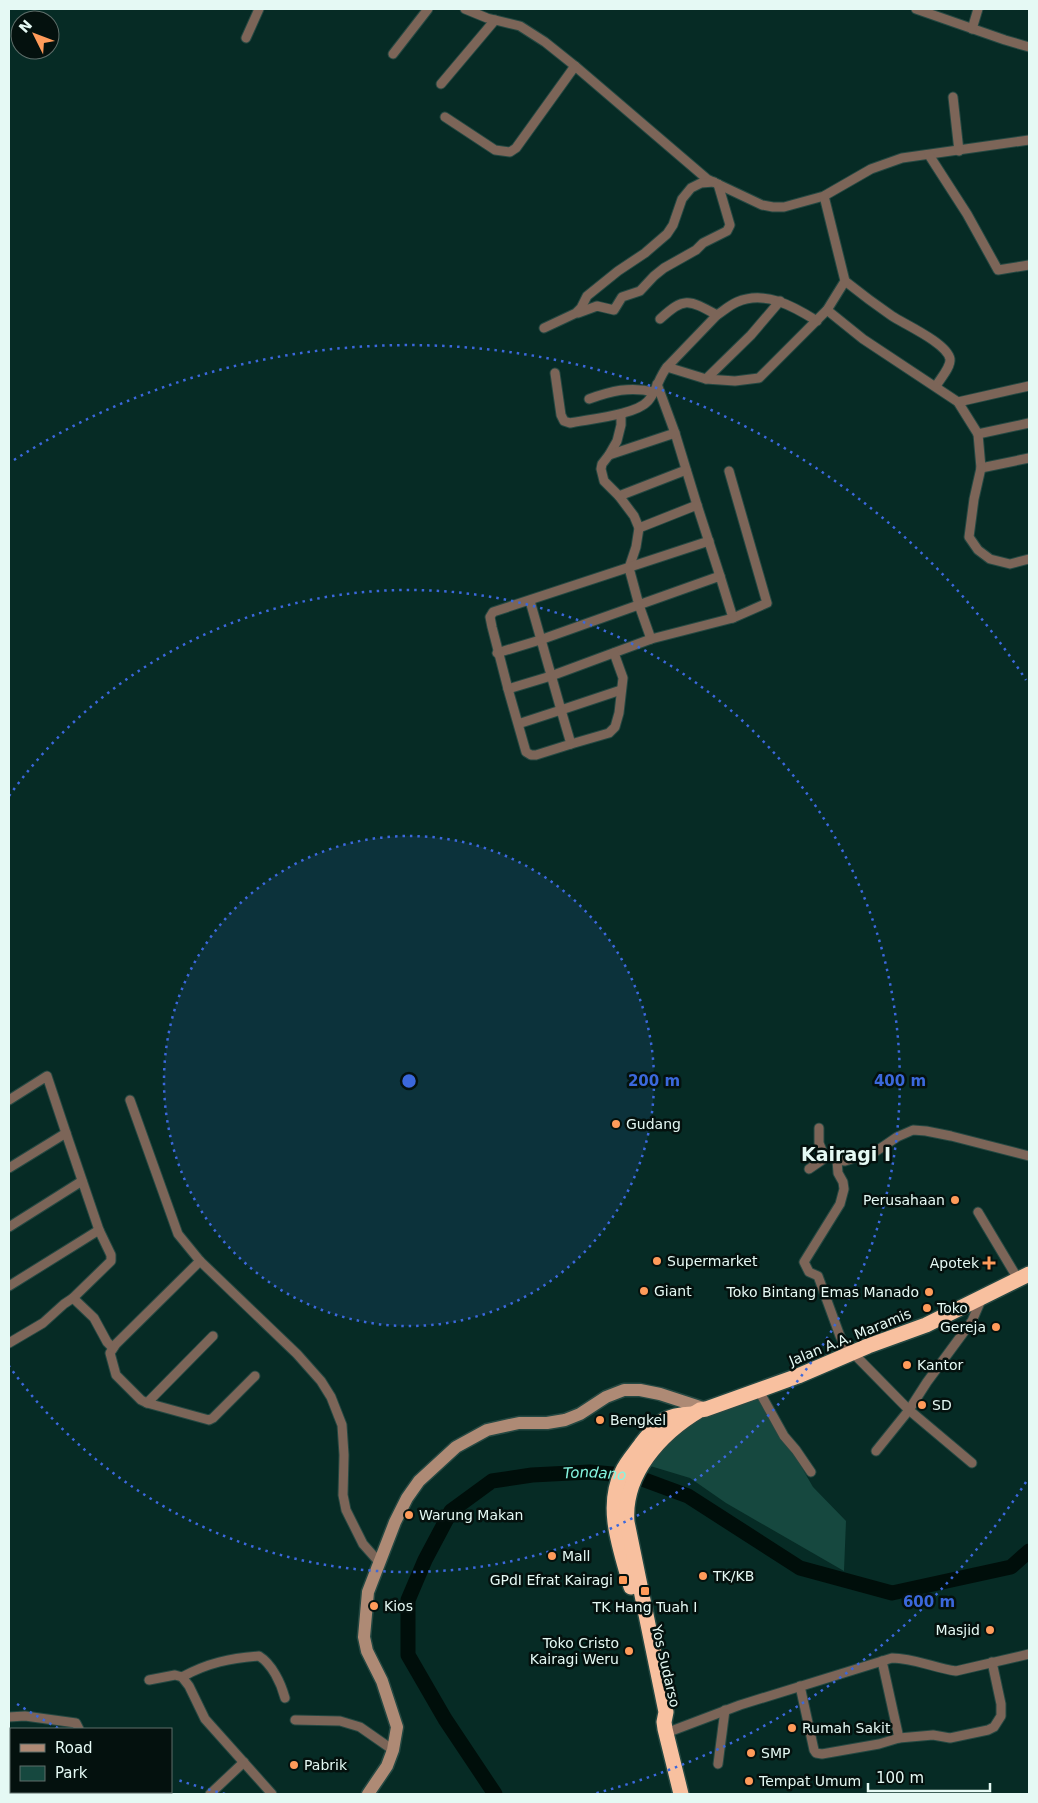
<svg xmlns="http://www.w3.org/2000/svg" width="1038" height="1803" font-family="'DejaVu Sans',sans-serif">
<rect width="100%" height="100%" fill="#062b25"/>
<!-- green -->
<path fill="#16483f" d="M758 1392 813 1487 846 1521 844 1571 726 1503 690 1478 647 1465 677 1428Z"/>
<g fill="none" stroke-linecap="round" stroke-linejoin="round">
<!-- river -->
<path stroke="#000e0a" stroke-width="15" id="s1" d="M495 1794 445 1719 408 1655V1600L425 1560 451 1511 492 1481 532 1475 590 1472 634 1476 688 1496 800 1568 892 1593 1011 1567 1029 1551"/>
<!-- street casing -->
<g stroke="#254842" stroke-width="11">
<g id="street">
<path d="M465 9 487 18 520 26 545 42 575 66 707 179 762 205 773 207H784L824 196 871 169 902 158 1029 140"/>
<path d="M916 9 1005 40 1029 47"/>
<path d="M972 29 978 9"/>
<path d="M246 38 259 9"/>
<path d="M393 54 428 9"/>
<path d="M441 84 495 20"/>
<path d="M953 97 959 151"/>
<path d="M445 117 495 150 510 152 516 148 575 66"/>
<path d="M929 155 967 214 998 270 1029 265"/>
<path d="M845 281C860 293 876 305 892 316 904 324 947 343 950 359 951 367 940 379 936 386"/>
<path d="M827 310 863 339 958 402 978 434"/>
<path d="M578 313 597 306 614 310 622 297 640 291 654 276 664 268 696 250 703 243 727 231 730 225 718 184"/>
<path d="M717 315C723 311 730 305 737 302 765 290 793 306 817 321"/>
<path d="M660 319C684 297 688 299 717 315L667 367"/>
<path d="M544 328 576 313 581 308 587 296 618 271 645 253 667 234 673 225 682 199 691 188 701 183 714 182"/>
<path d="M555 373 561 415 564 421 570 423C589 419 636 415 648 401 656 392 659 377 667 367L706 379 735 381 759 378 827 310 845 281 824 196"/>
<path d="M706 379 751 335 780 301"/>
<path d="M657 384 675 433 697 505"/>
<path d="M589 399C611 391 630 386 654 392"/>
<path d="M958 402 1029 386"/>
<path d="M621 414V425L617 441 609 455 602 464 601 469 604 481 619 496 634 516 639 528 636 547 629 568 639 605 651 639"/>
<path d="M1029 423 978 434 981 468 1029 458"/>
<path d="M609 455 675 433"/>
<path d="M981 468 974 499 969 537 978 550 990 559 1010 564 1029 559"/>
<path d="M729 471 767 603 733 618"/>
<path d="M619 496 686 470"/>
<path d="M639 528 697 505 720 576"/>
<path d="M530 601 561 710 621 690"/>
<path d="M497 653 540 640 720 576 733 618 651 639 551 676 508 689 526 752 531 755H536L571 744 561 710 518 724"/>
<path d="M508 689 492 627 490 617 493 612 709 541"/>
<path d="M571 744 609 733 615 727 619 713 623 678 614 653"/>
<path d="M9 1100 47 1076 66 1133"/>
<path d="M130 1100 178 1234 200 1261 297 1354 321 1381 331 1397 342 1425 344 1455 343 1495 346 1510 363 1544 379 1562"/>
<path d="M9 1168 66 1133 99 1230 111 1255V1261L73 1298"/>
<path d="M809 1169 825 1158 819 1143V1128"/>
<path d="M978 1212 1018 1279"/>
<path d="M9 1227 82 1181"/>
<path d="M200 1261 116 1344 110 1353 116 1375 141 1400 147 1403 213 1336"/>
<path d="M9 1286 99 1230"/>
<path d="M9 1343 43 1323 64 1304 73 1298 94 1318 107 1342 113 1348"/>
<path d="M852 1352 909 1410 972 1463"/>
<path d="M849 1354 840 1336 818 1276 809 1272 804 1262 840 1204 844 1189 843 1182 838 1173 837 1160 845 1161 875 1152 897 1137 913 1130 926 1131 951 1136 1029 1156"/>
<path d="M759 1391 784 1436 796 1450 811 1472"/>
<path d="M147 1403 209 1420 213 1418 255 1376"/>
<path d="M876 1451 909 1410 927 1382 972 1321 982 1298"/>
<path d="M882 1661 899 1738"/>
<path d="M182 1677C207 1663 231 1658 259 1656 272 1664 281 1683 285 1698"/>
<path d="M149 1680 175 1675 182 1677 189 1686 205 1719 272 1794"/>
<path d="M800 1686 814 1750 816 1753 822 1754 879 1744 899 1738 933 1735 950 1738 988 1730 994 1727 1001 1716V1704L992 1662"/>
<path d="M9 1717 25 1716 76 1723 79 1729"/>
<path d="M295 1720 340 1721 360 1727 393 1750"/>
<path d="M666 1733 740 1705 892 1658C914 1658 934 1668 956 1671L1029 1654"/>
<path d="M9 1763H11"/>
<path d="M718 1764 725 1710"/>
<path d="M118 1792 119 1794"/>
<path d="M83 1794 100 1792"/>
<path d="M210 1794 244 1762"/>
</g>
</g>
<!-- secondary casing -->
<g stroke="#254842" stroke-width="15">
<path id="secondary" d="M368 1794 387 1766 393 1750 397 1727 382 1681 367 1651 364 1637 368 1592 395 1522 407 1498 419 1481 456 1447 487 1430 519 1423H547L565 1420 580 1414 606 1397 624 1390H640L660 1394 706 1409"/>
</g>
<!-- highway casing -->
<g stroke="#254842" stroke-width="18">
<g id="highway">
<path d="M631 1587C621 1550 604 1508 622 1472 627 1461 636 1452 642 1443 659 1422 664 1415 692 1414"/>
<path d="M681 1794 665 1729 664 1722 666 1712 627 1522C623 1474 661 1433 700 1410L706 1409 798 1376 868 1346 926 1325 1029 1274"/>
</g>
</g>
<!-- street -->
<use href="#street" stroke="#7c6558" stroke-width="9"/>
<!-- secondary -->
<use href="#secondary" stroke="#ae8a75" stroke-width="12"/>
<!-- highway -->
<use href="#highway" stroke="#f8c09f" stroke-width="15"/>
</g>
<!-- distance rings -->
<circle cx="409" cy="1081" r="245" fill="#3b68dc" fill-opacity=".12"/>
<g fill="none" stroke="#3b68dc" stroke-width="2.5" stroke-dasharray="2.5 5">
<circle cx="409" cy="1081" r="245"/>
<path d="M9 796A491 491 0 1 1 9 1366"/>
<path d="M1026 1482A736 736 0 0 1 593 1794M225 1794A736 736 0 0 1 175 1779M58 1728A736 736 0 0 1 14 1702M14 460A736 736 0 0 1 1026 680"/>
</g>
<!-- markers -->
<g fill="#ff9b5a" stroke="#04110e" stroke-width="2">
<circle cx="616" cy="1124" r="5"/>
<circle cx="955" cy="1200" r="5"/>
<circle cx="657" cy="1261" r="5"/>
<path d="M986.5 1255.5h5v5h5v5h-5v5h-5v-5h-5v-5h5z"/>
<circle cx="644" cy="1291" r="5"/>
<circle cx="929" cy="1292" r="5"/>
<circle cx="927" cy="1308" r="5"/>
<circle cx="996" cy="1327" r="5"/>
<circle cx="907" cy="1365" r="5"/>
<circle cx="922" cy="1405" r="5"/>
<circle cx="600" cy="1420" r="5"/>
<circle cx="409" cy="1515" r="5"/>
<circle cx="552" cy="1556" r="5"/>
<circle cx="703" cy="1576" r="5"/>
<rect x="618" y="1575" width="10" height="10" rx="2.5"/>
<rect x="640" y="1586" width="10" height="10" rx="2.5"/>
<circle cx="374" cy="1606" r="5"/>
<circle cx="990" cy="1630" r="5"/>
<circle cx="629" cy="1651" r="5"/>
<circle cx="792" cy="1728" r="5"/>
<circle cx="751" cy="1753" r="5"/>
<circle cx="294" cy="1765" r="5"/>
<circle cx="749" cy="1781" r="5"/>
</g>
<g text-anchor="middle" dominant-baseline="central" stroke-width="5" stroke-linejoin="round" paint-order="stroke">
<!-- poi labels -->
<g font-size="14" fill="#e5f9f4" stroke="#04110e" text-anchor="start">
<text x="626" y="1124">Gudang</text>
<text x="945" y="1200" text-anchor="end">Perusahaan</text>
<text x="667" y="1261">Supermarket</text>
<text x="979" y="1263" text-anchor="end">Apotek</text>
<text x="654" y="1291">Giant</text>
<text x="919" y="1292" text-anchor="end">Toko Bintang Emas Manado</text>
<text x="937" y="1308">Toko</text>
<text x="986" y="1327" text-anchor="end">Gereja</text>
<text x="917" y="1365">Kantor</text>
<text x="932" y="1405">SD</text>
<text x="610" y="1420">Bengkel</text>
<text x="419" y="1515">Warung Makan</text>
<text x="562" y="1556">Mall</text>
<text x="713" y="1576">TK/KB</text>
<text x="613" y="1580" text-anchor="end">GPdI Efrat Kairagi</text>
<text x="384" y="1606">Kios</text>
<text x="645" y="1607" text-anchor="middle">TK Hang Tuah I</text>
<text x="980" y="1630" text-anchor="end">Masjid</text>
<text x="619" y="1643" text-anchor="end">Toko Cristo<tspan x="619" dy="16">Kairagi Weru</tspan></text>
<text x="802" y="1728">Rumah Sakit</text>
<text x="761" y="1753">SMP</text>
<text x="304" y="1765">Pabrik</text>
<text x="759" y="1781">Tempat Umum</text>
</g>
<!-- street labels -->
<g font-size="14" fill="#e5f9f4" stroke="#04110e">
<text transform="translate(850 1337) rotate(-22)">Jalan A.A. Maramis</text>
<text transform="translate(666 1666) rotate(77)">Yos Sudarso</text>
</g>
<!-- water labels -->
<g font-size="15" font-style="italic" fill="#85f6e1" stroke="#04110e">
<text stroke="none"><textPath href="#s1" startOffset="472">Tondano</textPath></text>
</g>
<!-- district labels -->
<g font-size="19" font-weight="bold" fill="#e5f9f4" stroke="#04110e">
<text x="846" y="1154">Kairagi I</text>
</g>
</g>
<circle cx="409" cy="1081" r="8" fill="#3b68dc" stroke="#04110e" stroke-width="2.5"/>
<g font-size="15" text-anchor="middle" font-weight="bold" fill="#3b68dc" stroke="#04110e" stroke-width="5" stroke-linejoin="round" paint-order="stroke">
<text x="654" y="1086">200 m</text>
<text x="900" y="1086">400 m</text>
<text x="929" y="1607">600 m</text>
</g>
<!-- border -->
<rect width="1038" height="1803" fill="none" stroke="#e5f9f4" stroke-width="20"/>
<!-- legend -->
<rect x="10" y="1728" width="162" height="65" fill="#04110e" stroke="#5e6e6a"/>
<rect x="20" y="1744" width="25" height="8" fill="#ae8a75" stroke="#5e6e6a"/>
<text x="55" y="1753" font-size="15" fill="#e5f9f4">Road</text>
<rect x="20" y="1766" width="25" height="15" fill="#16483f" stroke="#5e6e6a"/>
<text x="55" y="1778" font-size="15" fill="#e5f9f4">Park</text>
<!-- north arrow -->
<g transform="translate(35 35) rotate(312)"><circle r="24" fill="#04110e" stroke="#5e6e6a"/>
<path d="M0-4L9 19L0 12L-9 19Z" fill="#ff9b5a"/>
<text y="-8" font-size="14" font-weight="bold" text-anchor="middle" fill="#e5f9f4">N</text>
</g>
<!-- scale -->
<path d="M868 1783v8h122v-8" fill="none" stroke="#e5f9f4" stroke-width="2.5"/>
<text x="876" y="1783" font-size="15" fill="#e5f9f4" stroke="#04110e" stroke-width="4" paint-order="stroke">100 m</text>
</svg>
